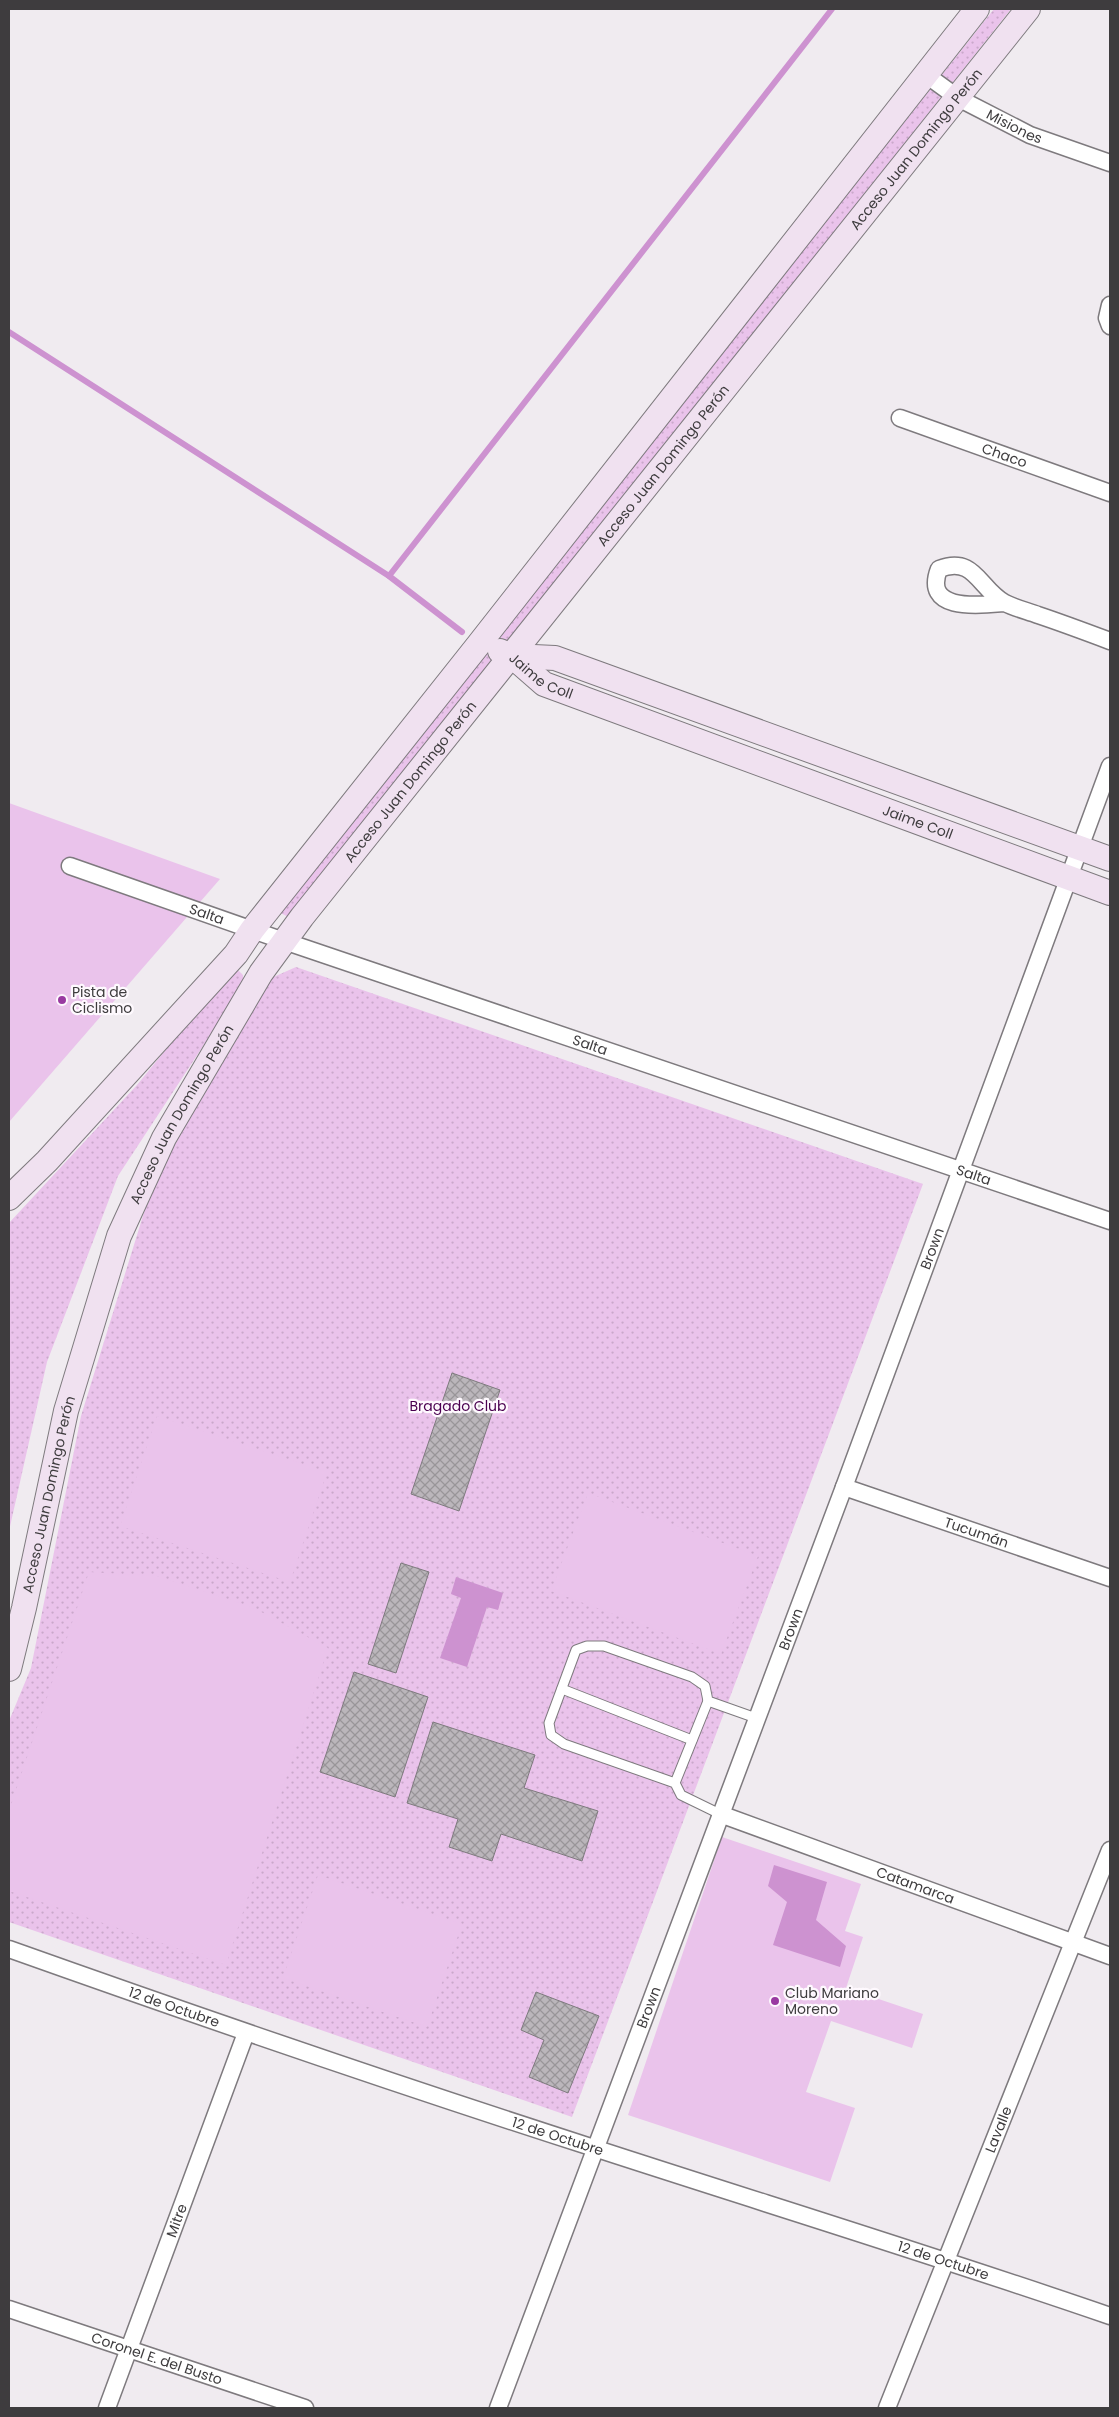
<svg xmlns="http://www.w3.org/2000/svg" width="1119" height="2417" font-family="Poppins,sans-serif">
<defs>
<pattern id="grass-dots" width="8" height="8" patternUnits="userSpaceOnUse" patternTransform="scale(1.25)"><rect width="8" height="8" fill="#eac3eb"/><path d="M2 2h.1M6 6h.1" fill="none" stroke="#caa8cb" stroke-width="1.8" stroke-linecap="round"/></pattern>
<pattern id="building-cross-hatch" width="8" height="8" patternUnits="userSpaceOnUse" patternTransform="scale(1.25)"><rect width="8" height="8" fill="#bbb6bb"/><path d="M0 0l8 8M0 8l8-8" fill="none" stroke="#999599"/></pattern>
</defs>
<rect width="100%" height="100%" fill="#f0ebf0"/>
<!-- grass -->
<g fill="url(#grass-dots)">
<path d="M994 9H1011L290 918 279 912Z"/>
<path d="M296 967 923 1184 572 2117 9 1922V1721L31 1668 81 1416 155 1177 269 979Z"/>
<path d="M238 970 243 975V985L118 1176 47 1362 9 1531V1223L137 1085 229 972Z"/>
</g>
<!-- garden -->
<g fill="#eac3eb">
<path d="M9 803 220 879 9 1122Z"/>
<path d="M157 1416 327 1472 290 1582 120 1526Z"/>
<path d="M588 1493 758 1556 721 1654 551 1591Z"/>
<path d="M89 1572 157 1576 252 1607 328 1648 226 1965 9 1891V1811Z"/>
<path d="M722 1837 861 1884 845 1931 863 1937 846 1988 923 2014 912 2048 831 2021 806 2092 855 2108 830 2182 628 2115Z"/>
<path d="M318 1875 462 1924 427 2027 283 1978Z"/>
</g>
<!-- water -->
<g fill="#cd92d0">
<path d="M456 1577 503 1593 498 1610 487 1607 467 1667 440 1658 461 1598 451 1594Z"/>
<path d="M774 1865 827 1882 816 1920 846 1946 840 1967 773 1945 787 1902 768 1886Z"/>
</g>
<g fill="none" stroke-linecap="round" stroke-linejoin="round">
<!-- stream -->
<g stroke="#cd92d0" stroke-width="6">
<path d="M9 332 389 576 462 632"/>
<path d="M389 576 832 9"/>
</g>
</g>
<!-- building -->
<g fill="url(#building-cross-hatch)" stroke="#7e7a7e">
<path d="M452 1373 500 1390 459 1511 411 1494Z"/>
<path d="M401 1563 429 1572 396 1673 368 1664Z"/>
<path d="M354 1672 428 1697 395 1797 320 1772Z"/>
<path d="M433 1722 535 1755 524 1788 598 1811 582 1861 501 1834 492 1861 449 1847 458 1819 407 1803Z"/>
<path d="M536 1992 599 2016 568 2093 529 2077 544 2040 521 2030Z"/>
</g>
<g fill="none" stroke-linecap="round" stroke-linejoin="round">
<!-- lane casing -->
<g stroke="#7e7a7e" stroke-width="11">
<g id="lane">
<path d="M562 1689 692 1740"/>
<path d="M675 1783 708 1701"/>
<path d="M720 1814 681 1795 675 1783 564 1744 551 1735 549 1723 576 1650 587 1646H604L692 1677 705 1686 708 1701 756 1718"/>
</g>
</g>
<!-- street casing -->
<g stroke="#7e7a7e" stroke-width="19">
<g id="street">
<path id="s1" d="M925 74 958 98 1030 135 1110 163"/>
<path d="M1110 305 1107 318 1110 326"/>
<path id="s2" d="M900 418 1110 493"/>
<path d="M1005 603C981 605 922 613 939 569 975 555 979 589 1005 603 1015 608 1027 611 1038 615 1062 623 1086 632 1110 641"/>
<path id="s3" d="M70 866 284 941 1110 1221"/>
<path id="s4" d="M844 1487 1110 1578"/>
<path id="s5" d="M720 1814 1110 1956"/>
<path id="s6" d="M9 1949C203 2018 398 2085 594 2148 766 2204 939 2257 1110 2316"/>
<path id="s7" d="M9 2309 305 2408"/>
<path id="s8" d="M107 2408 246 2033"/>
<path id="s9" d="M498 2408 844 1487 1110 766"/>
<path id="s10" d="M887 2408 1110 1850"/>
</g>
</g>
<!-- secondary casing -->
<g stroke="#7e7a7e" stroke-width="26">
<g id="secondary">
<path d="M500 651 512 656 555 658 1110 859"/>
<path id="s11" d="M512 656 544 684 1110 893"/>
<path d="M9 1198 47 1161 236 954 252 930 479 644 977 9"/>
<path id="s12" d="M9 1669 24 1608 66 1411 119 1236 164 1138 261 973 302 917 1028 9"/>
</g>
</g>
<!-- lane -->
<use href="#lane" stroke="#fff" stroke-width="9"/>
<!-- street -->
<use href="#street" stroke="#fff" stroke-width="16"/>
<!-- secondary -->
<use href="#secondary" stroke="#f0e1f0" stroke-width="24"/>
</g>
<!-- markers -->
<g fill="#9939a1" stroke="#fef9fe" stroke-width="2">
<circle cx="62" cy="1000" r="5"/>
<circle cx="775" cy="2001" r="5"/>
</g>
<g text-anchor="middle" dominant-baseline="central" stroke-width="4.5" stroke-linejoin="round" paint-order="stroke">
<!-- street labels -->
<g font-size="14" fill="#3e3c3e" stroke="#fef9fe">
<text stroke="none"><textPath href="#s1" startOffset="104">Misiones</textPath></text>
<text stroke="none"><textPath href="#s12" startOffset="1799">Acceso Juan Domingo Perón</textPath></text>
<text stroke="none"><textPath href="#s2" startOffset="111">Chaco</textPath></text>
<text stroke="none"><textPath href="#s12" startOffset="1394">Acceso Juan Domingo Perón</textPath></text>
<text stroke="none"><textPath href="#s11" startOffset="36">Jaime Coll</textPath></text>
<text stroke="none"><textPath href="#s12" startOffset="989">Acceso Juan Domingo Perón</textPath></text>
<text stroke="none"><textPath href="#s11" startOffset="441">Jaime Coll</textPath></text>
<text stroke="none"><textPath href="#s3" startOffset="145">Salta</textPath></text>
<text stroke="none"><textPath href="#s3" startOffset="550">Salta</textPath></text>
<text stroke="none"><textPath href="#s12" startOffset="584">Acceso Juan Domingo Perón</textPath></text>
<text stroke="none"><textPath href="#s3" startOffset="955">Salta</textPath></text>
<text stroke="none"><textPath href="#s9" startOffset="1238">Brown</textPath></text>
<text stroke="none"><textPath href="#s12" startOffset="179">Acceso Juan Domingo Perón</textPath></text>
<text stroke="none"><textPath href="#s4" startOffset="140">Tucumán</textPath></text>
<text stroke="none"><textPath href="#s9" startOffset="832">Brown</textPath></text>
<text stroke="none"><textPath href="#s5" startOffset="208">Catamarca</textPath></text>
<text stroke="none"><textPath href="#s9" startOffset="428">Brown</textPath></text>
<text stroke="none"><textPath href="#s6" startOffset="175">12 de Octubre</textPath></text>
<text stroke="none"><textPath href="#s10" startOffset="300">Lavalle</textPath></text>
<text stroke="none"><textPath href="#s6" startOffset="580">12 de Octubre</textPath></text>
<text stroke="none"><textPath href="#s8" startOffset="200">Mitre</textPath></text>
<text stroke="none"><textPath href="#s6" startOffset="985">12 de Octubre</textPath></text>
<text stroke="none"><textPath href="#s7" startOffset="156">Coronel E. del Busto</textPath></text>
</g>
<!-- poi labels -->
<g font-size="14" fill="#3e3c3e" stroke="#fef9fe" text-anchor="start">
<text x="72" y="992">Pista de<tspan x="72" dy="16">Ciclismo</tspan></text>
<text x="785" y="1993">Club Mariano<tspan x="785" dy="16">Moreno</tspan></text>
</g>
<!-- park labels -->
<g font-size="14" fill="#4a0050" stroke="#fef9fe">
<text x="458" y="1406">Bragado Club</text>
</g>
</g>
<!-- border -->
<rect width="1119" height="2417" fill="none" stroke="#3e3c3e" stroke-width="20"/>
</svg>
